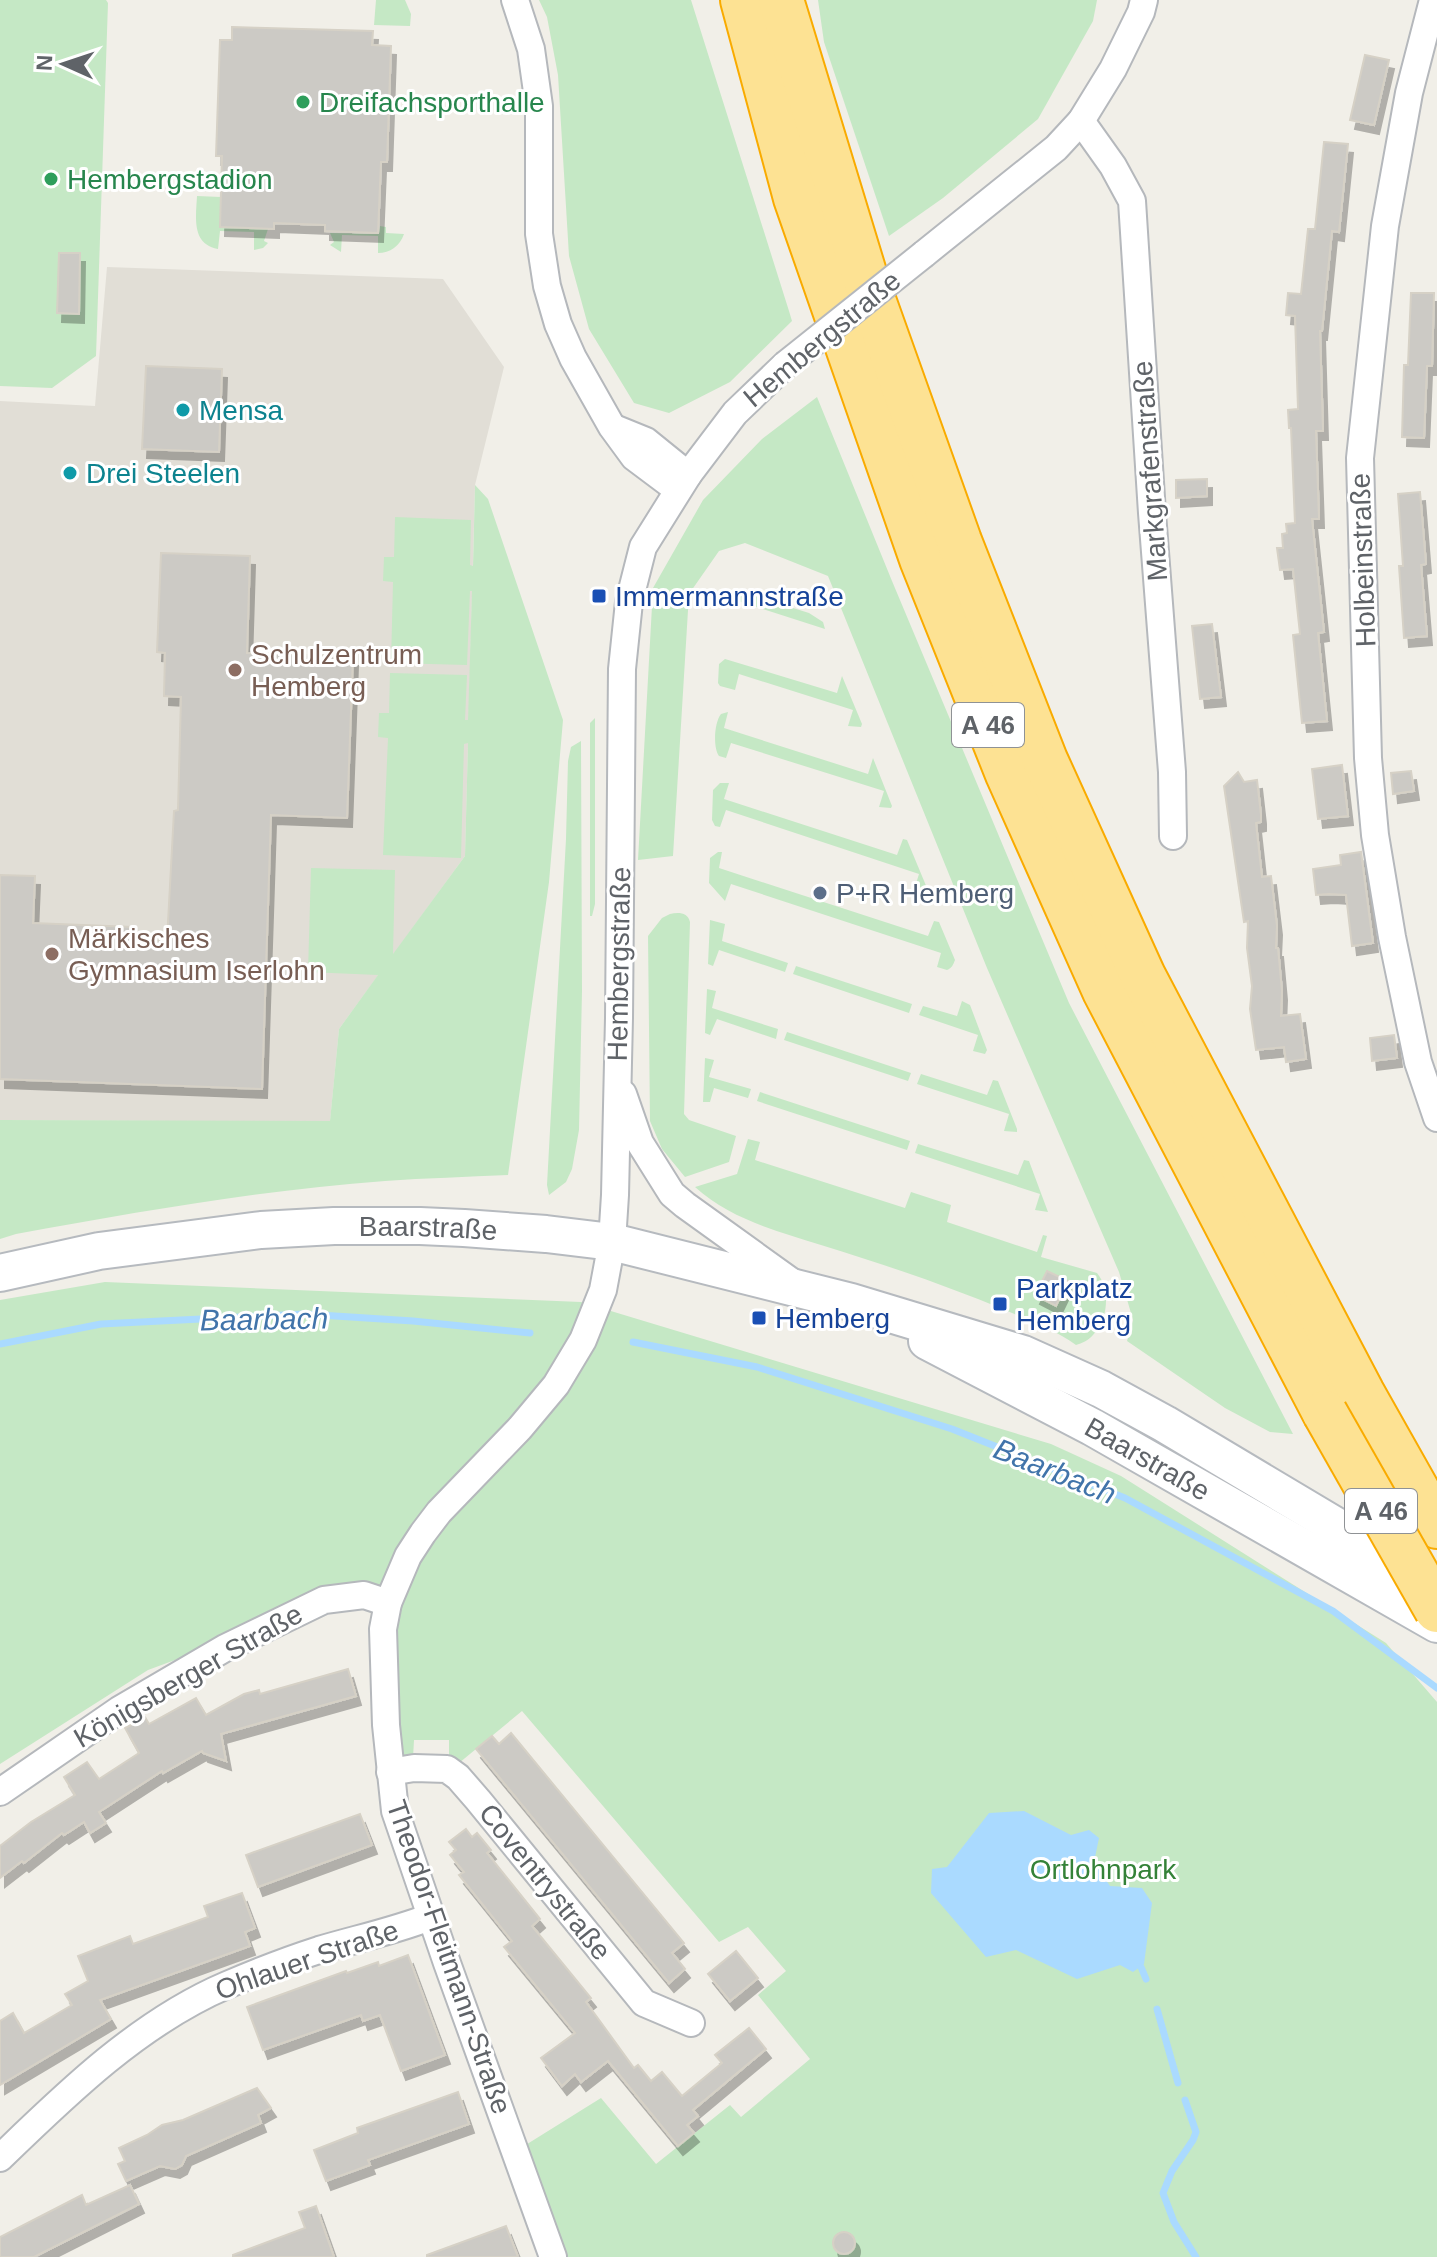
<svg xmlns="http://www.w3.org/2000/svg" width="1437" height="2257" font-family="Arial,sans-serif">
<defs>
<filter id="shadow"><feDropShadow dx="5" dy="9" stdDeviation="0" flood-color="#0004"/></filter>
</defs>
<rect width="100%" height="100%" fill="#f1efe8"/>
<!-- education -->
<path fill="#e1ded6" d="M107 267 443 279 504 367 475 485 465 856 339 1029 330 1122 0 1120V401L95 406Z"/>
<!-- green -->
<g fill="#c5e8c5">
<path d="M0 0H106L108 3 96 356 52 388 0 386Z"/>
<path d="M376 0H405L411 14 410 26 374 25Z"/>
<path d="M539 0H691L789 311 792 321 730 382 669 413 634 403 589 329 569 256 558 75 547 17Z"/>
<path d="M818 0H1097L1093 21 1038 119 943 198 889 236 824 42Z"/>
<path d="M197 196 221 197 220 227 268 229 264 241 268 243 263 248 254 250V232L220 231 218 249C191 244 196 217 197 196Z"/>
<path d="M380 226 386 227V233L404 234C400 246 390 253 378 253V236L342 235 341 252 330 245 334 242 330 233 379 234Z"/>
<path d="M817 397 892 581 1069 1003 1293 1434 1270 1432 1225 1408 1127 1341 1133 1320 1119 1272 987 968 828 576 745 543 719 551 689 594 673 856 638 860 653 588 703 500 762 439Z"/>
<path d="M475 485 488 499 563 720 549 882 508 1175C467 1177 426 1178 385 1181 261 1190 138 1212 16 1234L0 1239V1120L330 1121 339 1029 378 975 308 972 311 868 395 870 393 954 465 856 468 743 464 744 461 858 383 855 388 738 378 737 379 713H389L390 673 467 675 465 720H468L472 591H470L467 665 391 663 393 582 383 581 384 557H394L395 517 471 520 470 565 473 566Z"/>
<path d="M742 592 809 613 823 622 825 629 738 601Z"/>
<path d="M725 659 837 693 842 676 862 724 861 727 848 726 853 710 739 674 735 690 720 686 718 683 719 664Z"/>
<path d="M728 712 724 728 868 774 873 758 892 806 891 808 879 807 884 791 731 743 726 758 719 756C713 748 714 723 721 714Z"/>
<path d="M595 718V904L592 916H590V723Z"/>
<path d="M581 741 582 991 579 1130 572 1169 566 1182 549 1195 547 1185 566 839 568 761 571 747Z"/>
<path d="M720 783H729L724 799 897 855 903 839 907 840 927 888 926 891 914 890 919 874 726 810 720 827 715 826 712 820 713 790Z"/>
<path d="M718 852H722L719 868 928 936 934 921 939 922 955 960C953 965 952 968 947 970L937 967 941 953 731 884 725 901 709 883 710 858Z"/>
<path d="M670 914C678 912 688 912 690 922L684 1114 689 1120 736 1136 729 1162 685 1177 662 1149 650 1121 648 936 662 918Z"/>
<path d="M710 920 725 924 722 941 788 963 785 972 719 950 713 966 708 964Z"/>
<path d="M796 966 912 1004 909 1013 793 974Z"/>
<path d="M707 989 716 991 712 1008 778 1029 776 1039 717 1019 710 1035 705 1033Z"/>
<path d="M962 1001 970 1005 987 1050 985 1054 973 1051 978 1035 919 1015 923 1006 957 1016Z"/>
<path d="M787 1032 911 1073 908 1081 784 1040Z"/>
<path d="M705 1058 714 1060 709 1077 751 1089 748 1098 714 1088 710 1102H703Z"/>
<path d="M921 1074 987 1095 993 1080 998 1081 1017 1129V1132L1004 1131 1009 1114 917 1084Z"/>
<path d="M760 1092 910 1141 907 1150 757 1101Z"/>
<path d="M748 1139 760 1142 755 1160 905 1208 911 1192 951 1205 947 1222 1037 1252 1043 1235 1047 1236 1041 1257 1097 1273C1111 1290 1108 1320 1093 1335 1088 1341 1082 1343 1076 1345 1055 1330 1029 1320 1005 1310 945 1285 883 1264 821 1245 777 1231 730 1219 695 1187L737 1174Z"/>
<path d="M918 1144 1018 1175 1024 1160 1029 1161 1048 1212 1035 1210 1040 1194 915 1153Z"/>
<path d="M105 1282 581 1302 1051 1444 1121 1476 1386 1643 1437 1702V2257H555L516 2151 601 2098 656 2164 730 2105 741 2117 810 2059 758 1995 786 1971 748 1927 719 1942 522 1711 459 1763 449 1756V1740H414L413 1758 395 1755 389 1607 324 1605 148 1670 0 1764V1300Z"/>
</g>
<!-- water -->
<path fill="#aadaff" d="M1024 1811 1071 1835 1089 1830 1099 1838 1094 1862 1110 1886 1142 1888 1152 1903 1144 1964 1133 1972 1120 1965 1077 1979 1016 1950 986 1957 931 1893 932 1869 947 1867 989 1813Z"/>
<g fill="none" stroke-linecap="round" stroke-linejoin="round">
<!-- stream -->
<g stroke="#aadaff" stroke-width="7">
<path d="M633 1342 757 1367 952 1429 1125 1498 1333 1611 1437 1688"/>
<path d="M0 1344 101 1324 304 1314 413 1321 530 1333"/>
<path d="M1141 1967 1146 1979"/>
<path d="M1157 2009 1178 2083"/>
<path d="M1185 2100 1196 2132 1193 2140 1172 2171 1163 2193 1174 2222 1196 2257"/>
</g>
</g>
<!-- building -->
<g fill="#cccac5" stroke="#d6d1c6" stroke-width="2" filter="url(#shadow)">
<path d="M232 27 373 31 372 45 391 46 387 162H381L378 233 325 231V225L274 223V229L220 227 222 156H216L220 40H232Z"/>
<path d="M1365 55 1389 60 1374 125 1350 120Z"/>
<path d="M1324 142 1348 144 1339 232 1332 231 1322 331H1320L1323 431H1316L1319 519H1312L1324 632 1318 633 1327 721 1302 723 1293 635 1300 634 1293 569 1280 570 1277 548H1283L1282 534 1287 533 1286 524 1295 523 1291 428H1289L1288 410 1298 409 1295 316 1286 315 1288 293 1301 294 1308 229H1315Z"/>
<path d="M59 253H80L79 314 57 313Z"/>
<path d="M1411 293H1434L1432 366H1427L1424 438 1402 437 1404 365H1408Z"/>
<path d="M146 366 222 369 219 452 142 449Z"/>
<path d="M1207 479V496L1176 498V480Z"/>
<path d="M1420 492 1426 564 1421 565 1427 636 1404 638 1399 566H1403L1398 494Z"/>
<path d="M161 553 250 556 247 653 353 657 347 818 271 815 262 1089 0 1079V875L35 876 33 923 133 927 132 940 167 941 174 811 178 810 181 697 164 696 165 653 157 652Z"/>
<path d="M1212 624 1221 697 1200 699 1192 626Z"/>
<path d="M1342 765 1348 816 1318 819 1312 769Z"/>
<path d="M1411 771 1414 791 1393 794 1391 773Z"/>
<path d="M1238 772 1244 782 1257 780 1261 815V822L1256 823 1262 877 1271 876 1277 926 1276 948H1278L1282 991 1281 1016 1300 1014 1306 1059 1286 1062 1284 1047 1256 1050 1250 1009 1252 986 1247 948 1248 921 1244 922 1224 786Z"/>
<path d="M1361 852 1373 943 1352 946 1346 895 1329 894 1316 895 1313 869 1341 865 1340 855Z"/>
<path d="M1394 1035 1397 1058 1372 1061 1370 1038Z"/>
<path d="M1047 1271 1068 1281 1056 1306 1035 1295Z"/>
<path d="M348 1669 356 1696 221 1734 226 1761 203 1753 202 1751 163 1773 162 1771 99 1812 106 1823 90 1833 84 1822 64 1835 62 1833 24 1863 22 1861 0 1878V1846L31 1822 75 1795 64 1777 87 1762 99 1779 139 1753 125 1728 145 1717 149 1724 196 1698 206 1715 244 1694 259 1690 260 1694Z"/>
<path d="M511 1733 684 1943 672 1953 685 1969 669 1983 476 1749 492 1736 499 1744Z"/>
<path d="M360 1814 372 1845 258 1887 246 1855Z"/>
<path d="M466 1829 472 1837 477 1833 491 1850 487 1853 540 1919 532 1926 591 1998 586 2002 634 2068 638 2065 651 2081 662 2072 682 2096 722 2063 715 2055 749 2028 766 2049 693 2110 698 2116 687 2125 694 2133 678 2146 608 2061 581 2082 575 2074 562 2086 541 2058 575 2033 504 1947 512 1941 459 1875 464 1872 450 1855 456 1850 449 1842Z"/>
<path d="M242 1893 255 1928 245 1932 250 1946 100 2000 111 2019 0 2085V2021L13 2013 24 2033 72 2005 65 1994 88 1981 78 1956 130 1936 133 1944 208 1917 204 1906Z"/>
<path d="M736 1951 758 1978 730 2001 708 1974Z"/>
<path d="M408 1955 445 2055 401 2071 380 2015 363 2021 361 2015 263 2050 247 2007 346 1971 347 1973 378 1962 379 1966Z"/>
<path d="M257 2088 271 2108 258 2115 261 2123 186 2156 182 2165 175 2169 160 2166 126 2181 118 2164 125 2161 119 2148 147 2135 162 2125 183 2120Z"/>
<path d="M458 2092 469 2124 368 2160 370 2165 326 2181 314 2150 358 2133 357 2128Z"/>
<path d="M130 2185 139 2204 34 2257H0V2237L82 2195 86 2205Z"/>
<path d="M316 2206 334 2257H233V2255L305 2228 299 2212Z"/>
<path d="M506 2226 518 2257H427V2255Z"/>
<circle cx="844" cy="2243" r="11"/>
</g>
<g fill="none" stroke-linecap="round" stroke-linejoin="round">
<!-- street casing -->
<g stroke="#b5b8bc" stroke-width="30">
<g id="street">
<path d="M515 0 531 49 539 106V234L547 286 558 324 573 358 612 427 634 457 678 490"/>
<path d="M1433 0 1409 93 1385 226 1360 458 1368 758 1375 835 1392 937 1418 1062 1437 1118"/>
<path d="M1081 121 1113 166 1132 201 1152 513 1172 772 1173 836"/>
<path d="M924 254 1056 148 1081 121 1113 69 1141 12 1144 0"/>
<path d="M614 428 646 441 688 475"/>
<path d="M623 1094 640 1143 672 1194 685 1205 792 1282"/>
<path d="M390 1772 414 1768 447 1769 458 1777 478 1800 644 2003 691 2023"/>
<path d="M0 1792 119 1710 225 1648 324 1600 364 1595 388 1603"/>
<path d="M0 2158C67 2093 140 2022 227 1985 257 1972 288 1960 319 1950 356 1939 394 1931 430 1917"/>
<path d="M553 2257 447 1963 395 1811 386 1725 383 1629 388 1603 408 1556 423 1533 439 1512 520 1428 556 1385 583 1340 603 1290 612 1242 615 1195 619 1018 622 669 629 602 643 547 688 475 735 413 785 365"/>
</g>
</g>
<!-- secondary casing -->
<g stroke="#b6babf" stroke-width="40">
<g id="secondary">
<path id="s1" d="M0 1273 99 1251 261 1230 334 1226H420L464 1228 546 1234 612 1242 851 1302 1023 1354 1101 1389 1165 1424 1418 1575"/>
<path id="s2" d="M927 1341 1092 1427 1437 1624"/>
</g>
</g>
<!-- highway casing -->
<g stroke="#f9ab00" stroke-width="48">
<g id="highway">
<path d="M743 0 796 198 922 559 1008 774 1105 991 1325 1413"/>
<path d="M781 0 867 283 959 541 1045 760 1143 976 1362 1393 1437 1526"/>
</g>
</g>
<!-- street -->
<use href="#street" stroke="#fff" stroke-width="26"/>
<!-- secondary -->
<use href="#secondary" stroke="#fff" stroke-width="36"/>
<!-- highway -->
<use href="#highway" stroke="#fde293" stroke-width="44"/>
<!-- street-bridge casing -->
<g stroke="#b5b8bc" stroke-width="30" stroke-linecap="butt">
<path id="street-bridge" d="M785 365 924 254"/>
</g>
<!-- highway-bridge casing -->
<g stroke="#f9ab00" stroke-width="48" stroke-linecap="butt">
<path id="highway-bridge" d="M1325 1413 1437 1610"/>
</g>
<!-- street-bridge -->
<use href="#street-bridge" stroke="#fff" stroke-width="26"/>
<!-- highway-bridge -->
<use href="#highway-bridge" stroke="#fde293" stroke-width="44"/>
</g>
<!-- markers -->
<g fill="#2e9e5b" stroke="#fff" stroke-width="3">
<circle cx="303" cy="102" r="8"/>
<circle cx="51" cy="179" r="8"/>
</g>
<g fill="#0f9aa8" stroke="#fff" stroke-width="3">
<circle cx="183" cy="410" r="8"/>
<circle cx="70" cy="473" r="8"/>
</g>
<g fill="#1a4fb4" stroke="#fff" stroke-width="3">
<rect x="591" y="588" width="16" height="16" rx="4"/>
<rect x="992" y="1296" width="16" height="16" rx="4"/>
<rect x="751" y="1310" width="16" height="16" rx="4"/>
</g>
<g fill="#8d6e63" stroke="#fff" stroke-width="3">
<circle cx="235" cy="670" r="8"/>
<circle cx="52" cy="954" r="8"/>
</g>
<circle fill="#5c6f8a" stroke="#fff" stroke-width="3" cx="820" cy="893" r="8"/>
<g text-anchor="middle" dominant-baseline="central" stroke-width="6" stroke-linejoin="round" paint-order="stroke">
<!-- shield labels -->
<g fill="#fff" stroke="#8f9295" stroke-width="2">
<rect x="952" y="703" width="72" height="44" rx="6"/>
<rect x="1345" y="1489" width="72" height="44" rx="6"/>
</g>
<g font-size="26" font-weight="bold" fill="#5f6368">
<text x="988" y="725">A 46</text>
<text x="1381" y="1511">A 46</text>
</g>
<!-- leisure labels -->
<g font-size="28" fill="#27864d" stroke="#fff" text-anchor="start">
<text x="319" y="102">Dreifachsporthalle</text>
<text x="67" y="179">Hembergstadion</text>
</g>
<!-- street labels -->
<g font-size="28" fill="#5f6368" stroke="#fff">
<text transform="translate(822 339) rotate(-40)">Hembergstraße</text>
<text transform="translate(1150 471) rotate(-94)">Markgrafenstraße</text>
<text transform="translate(1363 560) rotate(-92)">Holbeinstraße</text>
<text transform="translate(619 964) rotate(-89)">Hembergstraße</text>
<text stroke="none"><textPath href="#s1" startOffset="432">Baarstraße</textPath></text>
<text stroke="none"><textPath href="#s2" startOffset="250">Baarstraße</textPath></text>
<text transform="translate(188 1676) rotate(-30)">Königsberger Straße</text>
<text transform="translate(545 1882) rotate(51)">Coventrystraße</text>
<text transform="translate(449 1957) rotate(71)">Theodor-Fleitmann-Straße</text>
<text transform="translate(307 1960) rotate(-19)">Ohlauer Straße</text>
</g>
<!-- culture labels -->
<g font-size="28" fill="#0d838f" stroke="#fff" text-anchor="start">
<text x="199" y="410">Mensa</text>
<text x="86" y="473">Drei Steelen</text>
</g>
<!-- transit labels -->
<g font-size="28" fill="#164399" stroke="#fff" text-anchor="start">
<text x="615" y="596">Immermannstraße</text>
<text x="1016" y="1288">Parkplatz<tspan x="1016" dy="32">Hemberg</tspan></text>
<text x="775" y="1318">Hemberg</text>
</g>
<!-- education labels -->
<g font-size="28" fill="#785e54" stroke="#fff" text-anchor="start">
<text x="251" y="654">Schulzentrum<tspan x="251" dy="32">Hemberg</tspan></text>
<text x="68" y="938">Märkisches<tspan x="68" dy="32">Gymnasium Iserlohn</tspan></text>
</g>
<!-- service labels -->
<g font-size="28" fill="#4e5e75" stroke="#fff" text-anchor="start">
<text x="836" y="893">P+R Hemberg</text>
</g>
<!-- park labels -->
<g font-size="28" fill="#348238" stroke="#fff">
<text x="1103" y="1869">Ortlohnpark</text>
</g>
<!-- water labels -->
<g font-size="30" font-style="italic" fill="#4174aa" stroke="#fff">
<text transform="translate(264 1319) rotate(-1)">Baarbach</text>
<text transform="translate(1055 1471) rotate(22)">Baarbach</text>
</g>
</g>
<!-- north arrow -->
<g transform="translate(64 64) rotate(273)" stroke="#ffffff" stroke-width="6" paint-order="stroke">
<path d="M0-6L14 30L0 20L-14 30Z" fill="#5f6368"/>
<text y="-12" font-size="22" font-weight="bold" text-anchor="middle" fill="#5f6368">N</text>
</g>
</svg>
